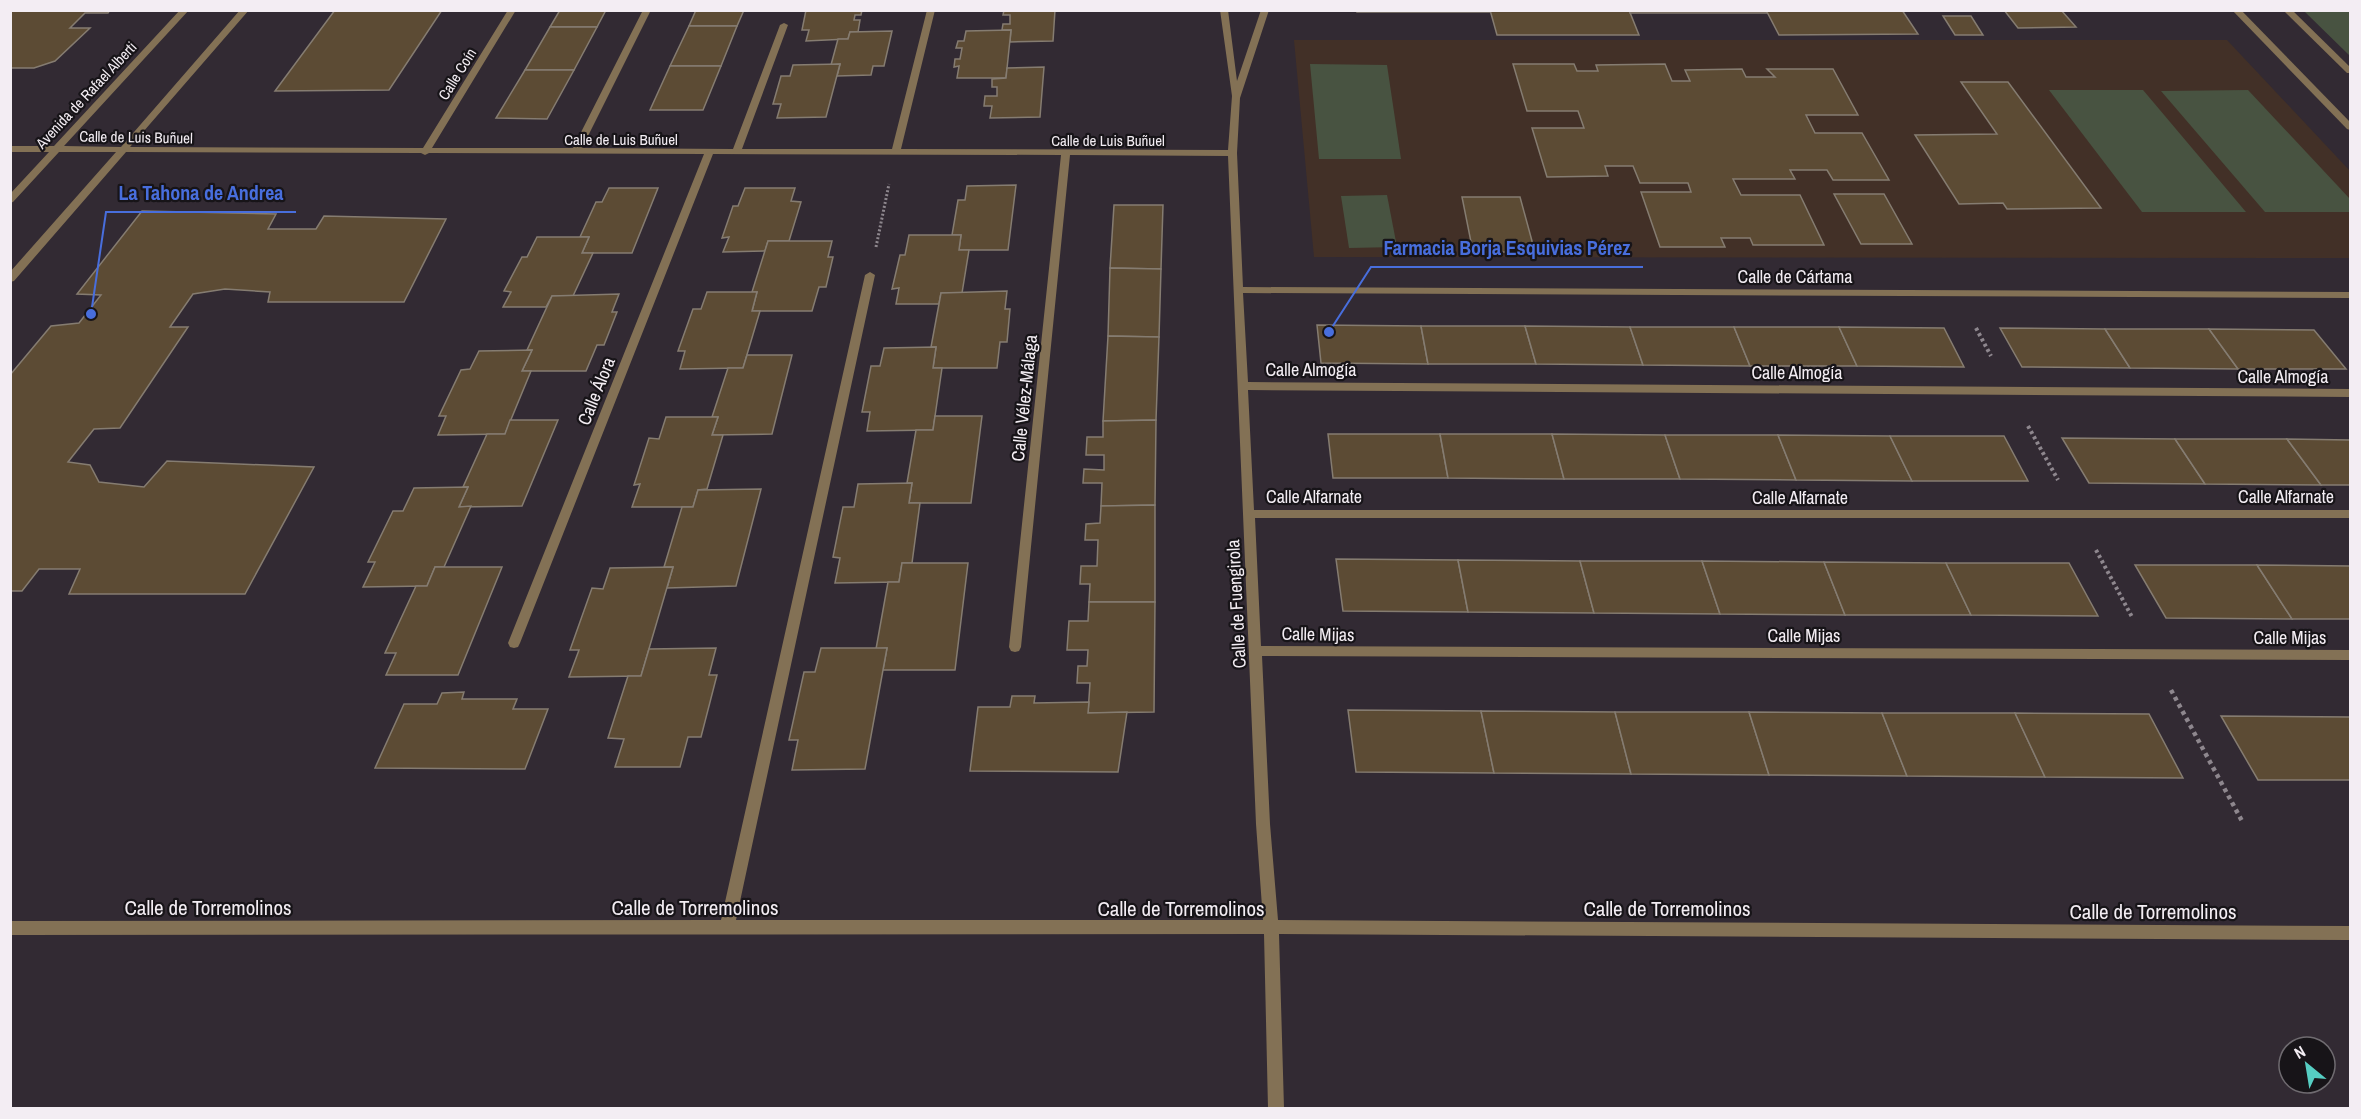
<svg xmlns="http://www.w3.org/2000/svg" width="2361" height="1119" font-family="'Archivo Narrow',sans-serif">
<rect width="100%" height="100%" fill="#322a33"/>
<!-- education -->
<path fill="#423027" d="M1294 40H2227L2350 171V258L1314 257Z"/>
<!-- green -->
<g fill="#485341">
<path d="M2304 11H2350V56Z"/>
<path d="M1310 64 1387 65 1401 159H1319Z"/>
<path d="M2049 90H2143L2246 212H2142Z"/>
<path d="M2248 90 2350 199V212H2265L2161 91Z"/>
<path d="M1387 195 1397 247 1349 248 1341 196Z"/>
</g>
<!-- building -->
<g fill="#5c4b34" stroke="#857c71" stroke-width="1.5">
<path d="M10 10H110L108 13H85L70 28H90L55 61 34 68H10Z"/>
<path d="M335 10H442L389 90 275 91Z"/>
<path d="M560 10H606L597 27H550Z"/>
<path d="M696 10H744L737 26H689Z"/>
<path d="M806 10H862L861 15H855L854 20H860L858 32H850L848 39 806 41 809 30H802Z"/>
<path d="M1004 10H1055L1053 41 1010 42 1011 30H1002L1003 24H1010V15H1003Z"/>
<path d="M1357 10H1490L1491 12H1357Z"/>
<path d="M1490 10H1629L1639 35H1497Z"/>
<path d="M1629 10H1766L1767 13H1630Z"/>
<path d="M1766 10H1902L1918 34 1779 35Z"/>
<path d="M2004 10H2061L2076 27 2018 28Z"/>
<path d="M1943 16H1971L1983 35H1955Z"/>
<path d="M689 26H737L721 66H670Z"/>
<path d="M550 27H597L574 70H525Z"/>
<path d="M1011 30 1006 78H957L959 66 954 67 955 59H960L962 48H956L958 41H964L966 31Z"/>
<path d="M892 31 884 66H873L871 75 837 76 840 64 831 65 838 39H848L850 32Z"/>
<path d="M840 64 826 117 777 118 781 104H773L781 76H790L793 65Z"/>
<path d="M1513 64H1574L1577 71H1598L1596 65 1665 64 1672 81H1690L1685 70 1742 69 1746 77H1775L1767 69H1833L1858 115H1806L1815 133H1862L1889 180H1833L1827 170H1790L1795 179H1733L1741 195H1800L1824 245H1753L1750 238H1721L1725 247H1660L1641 192H1691L1688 183H1640L1633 166H1605L1608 176 1547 177 1532 128H1584L1578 111H1527Z"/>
<path d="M670 66H721L703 110H650Z"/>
<path d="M1044 67 1040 117 990 118 992 106H984L985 96H997V87H992V79L1006 78 1007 68Z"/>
<path d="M525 70H574L547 119 496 118Z"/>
<path d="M1961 82H2008L2101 208 2007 209 2003 203 1959 204 1915 135 1997 134Z"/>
<path d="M1016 185 1008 250H959L961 235H952L958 200H965L967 186Z"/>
<path d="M609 188H658L632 253H582L589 237H580L596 202H602Z"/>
<path d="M745 188H795L791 201 801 202 789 241H768L765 251 723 252 729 237 722 238 733 206H738Z"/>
<path d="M1834 194H1884L1912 244H1861Z"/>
<path d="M1462 197H1520L1535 252H1473Z"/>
<path d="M1114 205H1163L1161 269 1110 268Z"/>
<path d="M142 211 276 214 268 229H316L324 216 446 219 404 302H268L270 292 225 289 193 294 170 327H188L120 428 94 429 68 462 90 465 99 482 144 487 167 461 314 467 245 594H69L80 569H39L22 591H10V375L51 326 79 323 101 295 77 294Z"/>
<path d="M909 235H961L959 250H969L962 293H941L939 304H896L899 288 892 289 900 255H905Z"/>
<path d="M537 237H589L582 253H593L573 296H552L546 307H503L511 292 504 291 522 257H527Z"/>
<path d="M768 241H832L828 257H833L826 287H819L812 311H752L757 292H752Z"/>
<path d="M1110 268 1161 269 1159 337 1108 336Z"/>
<path d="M1007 291 1005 309H1010L1007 342H1000L997 368H933L936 347H931L941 293Z"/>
<path d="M707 292H757L752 311H760L743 368 680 369 685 351H678L693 309H701Z"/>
<path d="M619 294 612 312H617L604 345H597L586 371H522L532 350H527L552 296Z"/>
<path d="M1317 325 1421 326 1428 364 1321 363Z"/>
<path d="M1421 326H1525L1536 364H1428Z"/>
<path d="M1525 326 1630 327 1643 365 1536 364Z"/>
<path d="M1630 327H1734L1750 366 1643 365Z"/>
<path d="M1734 327H1839L1857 366H1750Z"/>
<path d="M1839 327 1944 328 1964 367 1857 366Z"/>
<path d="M2000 328 2105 329 2130 368 2022 367Z"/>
<path d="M2105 329H2209L2238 369 2130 368Z"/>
<path d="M2209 329 2314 330 2346 369H2238Z"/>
<path d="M1108 336 1159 337 1156 420 1103 421Z"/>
<path d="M936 347 933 368H942L933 430 867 431 870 412H862L871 366H880L884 348Z"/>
<path d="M532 350 522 371H531L505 434 438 435 446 416H439L461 370 470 369 479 351Z"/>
<path d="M747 355H792L772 434 712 435 718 417H712L728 368H743Z"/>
<path d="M935 416H982L971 503H909L912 483H907L916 430H933Z"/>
<path d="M666 417H718L712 435H723L707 489 698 490 693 507H632L640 484 634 485 649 438 659 439Z"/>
<path d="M510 420H558L522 506 459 507 468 487H463L487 434H505Z"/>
<path d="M1156 420 1155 505 1101 506 1102 483H1083L1084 469 1104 470V455H1086L1087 437H1103V421Z"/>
<path d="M1328 434H1440L1448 478H1333Z"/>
<path d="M1440 434H1552L1564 479 1448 478Z"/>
<path d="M1552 434 1665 435 1680 479H1564Z"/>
<path d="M1665 435H1778L1796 480 1680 479Z"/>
<path d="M1778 435 1890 436 1912 481 1796 480Z"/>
<path d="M1890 436H2004L2028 481H1912Z"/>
<path d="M2062 438 2175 439 2205 484 2089 483Z"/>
<path d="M2175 439H2287L2321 485 2205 484Z"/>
<path d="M2287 439 2350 440V485H2321Z"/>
<path d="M912 483 909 503H920L912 563H902L899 582 835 583 840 558 833 557 843 507H854L858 484Z"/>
<path d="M468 487 459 507 471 506 444 567H435L427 586 363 587 375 562H368L393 511H403L414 488Z"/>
<path d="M761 489 736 586 667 588 673 567H664L682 507H693L698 490Z"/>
<path d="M1155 505V602H1089L1090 584H1080L1081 566H1097L1098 540H1085L1086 524 1100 523 1101 506Z"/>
<path d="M1336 559 1458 560 1468 612 1343 611Z"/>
<path d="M1458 560 1580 561 1594 613 1468 612Z"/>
<path d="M1580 561H1702L1720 614 1594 613Z"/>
<path d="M1702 561 1824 562 1845 615 1720 614Z"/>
<path d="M1824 562 1946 563 1971 615H1845Z"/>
<path d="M902 563H968L955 670H883L887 648 876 649 888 582H899Z"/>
<path d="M1946 563H2069L2098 616 1971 615Z"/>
<path d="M2135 565H2257L2292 619 2166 618Z"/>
<path d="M2257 565 2350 566V619H2292Z"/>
<path d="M435 567H502L458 675H386L396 653H385L416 586H427Z"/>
<path d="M673 567 641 676 569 677 579 650H570L592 588 603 589 610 568Z"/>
<path d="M1089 602H1155L1154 712 1088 713 1090 683H1077L1078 666H1087L1088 650H1067L1069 621H1088Z"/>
<path d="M716 648 709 675H717L701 737H688L680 767H615L624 739 608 738 628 676H641L649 649Z"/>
<path d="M821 648H887L865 769 792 770 798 740H789L804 672H815Z"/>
<path d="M464 692 462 699H517L513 709H548L525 769 375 768 404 704H437L442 693Z"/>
<path d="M1012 696H1035L1034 703 1089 702 1088 713 1127 712 1118 772 970 771 978 707H1010Z"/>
<path d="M1348 710 1481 711 1494 773 1356 772Z"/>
<path d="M1481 711 1615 712 1631 774 1494 773Z"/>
<path d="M1615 712H1749L1769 775 1631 774Z"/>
<path d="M1749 712 1882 713 1907 776 1769 775Z"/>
<path d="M1882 713H2015L2045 777 1907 776Z"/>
<path d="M2015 713 2149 714 2183 778 2045 777Z"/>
<path d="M2221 716 2350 717V780H2258Z"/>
</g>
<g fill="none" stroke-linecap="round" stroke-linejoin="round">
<!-- path-far2 -->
<path stroke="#8e878e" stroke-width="3" stroke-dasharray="2 2" stroke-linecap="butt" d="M876 247 889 184"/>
<!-- path-far1 -->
<g stroke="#8e878e" stroke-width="4" stroke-dasharray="3 3" stroke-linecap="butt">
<path d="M1976 328 1991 356"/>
<path d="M2028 426 2058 480"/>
<path d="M2096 550 2132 617"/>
</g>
<!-- path -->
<path stroke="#8e878e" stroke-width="4.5" stroke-dasharray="4 4" stroke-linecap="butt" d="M2171 690 2242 821"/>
<!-- minor -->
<path fill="#837155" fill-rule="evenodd" d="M180 10H189L64 146 121 147 240 10H249L130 147 423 148 508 10H516L432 148H573L643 10H651L582 148 733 149 780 25 784 23 788 25 742 149H892L927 10H935L901 149 1228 150 1232 96 1220 10H1228L1237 81 1261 10H1269L1240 98 1237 153 1243 287 2350 292V298L1243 293 1248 382 2350 389V397L1248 390 1254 510H2350V518H1255L1261 646 2350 650V660L1262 656 1270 824 1278 920 2350 926V940L1279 934 1284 1108H1268L1264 934 10 935V921L721 920 865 275 870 272 875 275 736 920H1263L1256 824 1228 156 1070 155 1021 647 1019 651 1015 652 1011 651 1009 647 1061 155 713 154 520 643 518 647 514 648 510 647 508 643 704 154 429 153 425 155 421 153 126 152 14 281 10 282V272L116 152H59L13 202 10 203V194L49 152H10V146H54Z"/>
<!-- tertiary -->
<g fill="#837155" fill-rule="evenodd">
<path d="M2232 10H2241L2350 122V130L2347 129Z"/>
<path d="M2283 10H2292L2350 67V73H2347Z"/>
</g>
</g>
<g text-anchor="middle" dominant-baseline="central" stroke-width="4.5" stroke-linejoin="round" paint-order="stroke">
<!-- far-street labels -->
<g font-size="15" fill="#f3edf3" stroke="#171418">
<text transform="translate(457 74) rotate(-58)">Calle Coín</text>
<text transform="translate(86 95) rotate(-47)">Avenida de Rafael Alberti</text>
<text transform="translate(136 137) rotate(1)">Calle de Luis Buñuel</text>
<text x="621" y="139">Calle de Luis Buñuel</text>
<text x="1108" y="140">Calle de Luis Buñuel</text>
</g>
<!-- street labels -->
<g font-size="18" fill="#f3edf3" stroke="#171418">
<text x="1795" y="276">Calle de Cártama</text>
<text x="1311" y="369">Calle Almogía</text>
<text x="1797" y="372">Calle Almogía</text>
<text x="2283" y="376">Calle Almogía</text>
<text transform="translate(596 391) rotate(-68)">Calle Álora</text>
<text transform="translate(1024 398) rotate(-84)">Calle Vélez-Málaga</text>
<text x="1314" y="496">Calle Alfarnate</text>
<text x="2286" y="496">Calle Alfarnate</text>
<text x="1800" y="497">Calle Alfarnate</text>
<text transform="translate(1236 604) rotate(-93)">Calle de Fuengirola</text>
<text transform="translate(1318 634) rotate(1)">Calle Mijas</text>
<text x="1804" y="635">Calle Mijas</text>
<text x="2290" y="637">Calle Mijas</text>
</g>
<!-- near-street labels -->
<g font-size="21" fill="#f3edf3" stroke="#171418">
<text x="208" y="907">Calle de Torremolinos</text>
<text x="695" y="907">Calle de Torremolinos</text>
<text x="1181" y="908">Calle de Torremolinos</text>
<text x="1667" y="908">Calle de Torremolinos</text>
<text x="2153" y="911">Calle de Torremolinos</text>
</g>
</g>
<!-- callouts -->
<path fill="none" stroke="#486edd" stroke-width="2" d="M91 314L106 212H296M1329 332L1371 267H1643"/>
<g fill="#486edd" stroke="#171418" stroke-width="2">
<circle cx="91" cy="314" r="6"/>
<circle cx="1329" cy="332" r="6"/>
</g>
<g font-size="20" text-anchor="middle" font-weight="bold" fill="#486edd" stroke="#171418" stroke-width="4.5" stroke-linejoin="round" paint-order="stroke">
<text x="201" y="200">La Tahona de Andrea</text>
<text x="1507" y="255">Farmacia Borja Esquivias Pérez</text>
</g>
<!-- border -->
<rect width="2361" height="1119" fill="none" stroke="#f3edf3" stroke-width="24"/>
<!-- north arrow -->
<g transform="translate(2307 1065) rotate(330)"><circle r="28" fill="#171418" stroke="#6f6b70" stroke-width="1.5"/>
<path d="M0-4.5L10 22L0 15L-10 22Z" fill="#56cec3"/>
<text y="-9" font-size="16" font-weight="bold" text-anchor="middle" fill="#f3edf3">N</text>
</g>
</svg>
